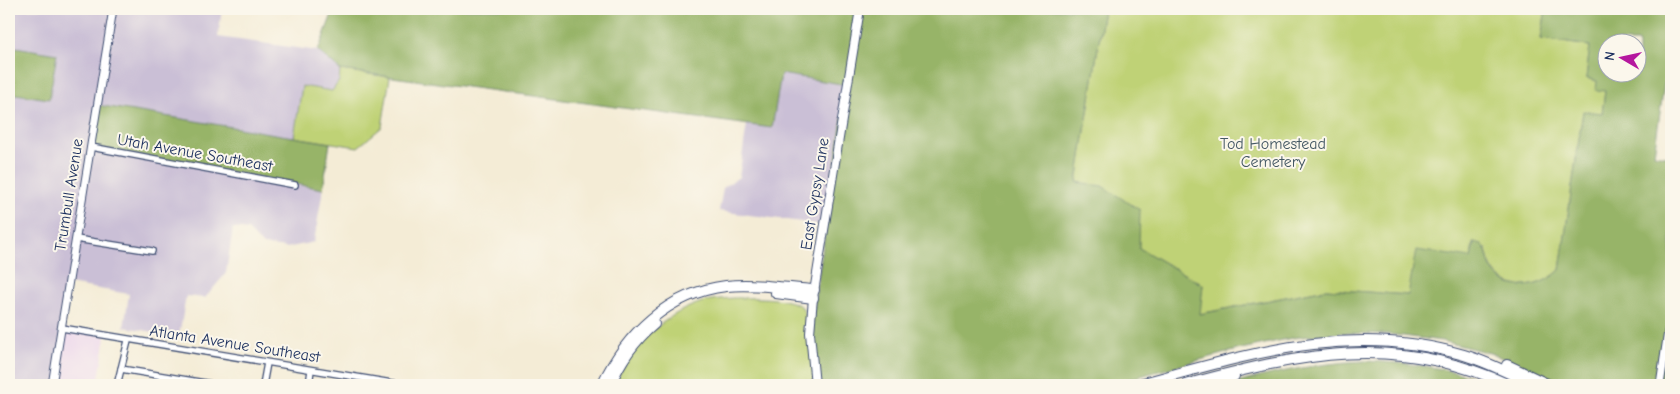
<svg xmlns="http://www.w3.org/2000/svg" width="1680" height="394" font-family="'Comic Neue',sans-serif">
<rect width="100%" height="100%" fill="#fbf7ec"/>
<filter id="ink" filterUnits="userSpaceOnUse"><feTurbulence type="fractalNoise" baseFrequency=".02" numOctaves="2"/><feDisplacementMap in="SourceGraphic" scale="10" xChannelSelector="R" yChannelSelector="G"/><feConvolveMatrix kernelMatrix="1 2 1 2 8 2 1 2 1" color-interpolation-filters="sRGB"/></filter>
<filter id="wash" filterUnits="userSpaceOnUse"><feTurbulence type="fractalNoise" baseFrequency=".0096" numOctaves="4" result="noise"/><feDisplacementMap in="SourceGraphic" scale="20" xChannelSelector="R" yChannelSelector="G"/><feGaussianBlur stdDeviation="1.12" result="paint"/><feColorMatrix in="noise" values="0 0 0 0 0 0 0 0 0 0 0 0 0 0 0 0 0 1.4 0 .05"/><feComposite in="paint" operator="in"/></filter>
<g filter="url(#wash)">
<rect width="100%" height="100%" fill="#f4ecd6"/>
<!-- built -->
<path fill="#ead1ec" d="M62 328 106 336 98 385H52Z"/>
<!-- industrial -->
<g fill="#cabfd6">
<path d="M9 9H222L218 37 318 51 340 70 339 81 332 91 302 87 294 137 98 105 295 185 323 189 314 242 286 248 263 245 248 230 233 228 226 273 205 298 186 296 179 336 124 327 129 294 68 284 55 385H9V93L49 99 57 54 9 46Z"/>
<path d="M780 74 847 85 824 225 719 211 723 188 739 177 747 124 772 127Z"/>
</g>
<!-- green -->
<g fill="#bfd276" stroke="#6d806a">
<path d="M1104 9H1546L1541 39 1590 46 1586 78 1597 81 1605 91 1602 114 1583 112 1560 270C1532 296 1491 291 1486 248L1473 243 1471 258 1409 295 1326 289 1199 314 1203 285 1139 248 1077 182Z"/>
<path d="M340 70 390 77 382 127 358 147 294 137 302 86 332 91 339 81Z"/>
<path d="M733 298C751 298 787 296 802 307L806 316 815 385H614C631 347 662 315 702 302 712 299 723 299 733 298Z"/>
</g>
<!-- forest -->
<g fill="#97b467" stroke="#597262" fill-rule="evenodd">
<path d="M334 9H1104L1077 182 1102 186 1140 210 1139 248 1203 285 1200 314 1326 289 1408 295 1416 250 1471 258 1474 242 1482 244C1488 251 1487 261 1492 269 1508 295 1541 288 1560 270L1583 111 1602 113 1605 91 1596 90 1597 81 1586 78 1590 46 1541 39 1546 9H1671V37L1654 154 1671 157V385H1558L1524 367 1490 353 1442 341 1388 334 1341 333 1292 338 1237 350 1107 385H815L810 333 847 85 781 74 772 128 340 70 318 51ZM1608 42H1638V72H1608Z"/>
<path d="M9 46 57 54 49 99 9 93Z"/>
<path d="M97 105 330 143 323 189 91 147Z"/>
<path d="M1365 361C1410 363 1452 367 1494 385H1230C1275 372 1318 363 1365 361Z"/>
</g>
</g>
<g filter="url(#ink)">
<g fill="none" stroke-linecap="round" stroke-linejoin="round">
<!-- minor casing -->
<g stroke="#3c4b70" stroke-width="8">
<g id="minor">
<path d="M91 147 295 185"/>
<path d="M76 239 152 251"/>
<path d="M62 328 404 385"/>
<path d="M121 369 217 385"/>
<path d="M117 385 128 341"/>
<path d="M263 385 267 363"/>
<path d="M309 385 311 370"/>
</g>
</g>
<!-- tertiary casing -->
<g stroke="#3c4b70" stroke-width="9">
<g id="tertiary">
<path d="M52 385 113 9"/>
<path d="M1660 385 1671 311"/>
</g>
</g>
<!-- secondary casing -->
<g stroke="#3c4b70" stroke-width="10">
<path id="secondary" d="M815 385 810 333 813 298 860 9"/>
</g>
<!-- motorway casing -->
<g stroke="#3c4b70" stroke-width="12">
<g id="motorway">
<path d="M776 293 813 298"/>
<path d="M1507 365 1549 385"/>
<path d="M602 385C626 334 668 293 726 286 755 283 785 288 814 290"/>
<path d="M610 385C620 361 634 341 654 324"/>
<path d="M1136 385C1248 355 1348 321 1464 355 1488 362 1511 374 1534 385"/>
<path d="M1185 385C1300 354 1395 332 1509 385"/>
<path d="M1212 385 1234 376"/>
</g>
</g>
<!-- minor -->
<use href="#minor" stroke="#fff" stroke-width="5.5"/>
<!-- tertiary -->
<use href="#tertiary" stroke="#fff" stroke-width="7"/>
<!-- secondary -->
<use href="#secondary" stroke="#fff" stroke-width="8"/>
<!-- motorway -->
<use href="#motorway" stroke="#fff" stroke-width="10"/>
</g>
</g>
<g text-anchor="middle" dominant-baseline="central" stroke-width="4" stroke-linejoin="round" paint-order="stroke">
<!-- park labels -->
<g font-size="16" fill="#445864" stroke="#fbf7ec">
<text x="1273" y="144">Tod Homestead<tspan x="1273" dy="18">Cemetery</tspan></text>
</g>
<!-- street labels -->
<g font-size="16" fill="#1b2f5e" stroke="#fbf7ec">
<text transform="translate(195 153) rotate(10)">Utah Avenue Southeast</text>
<text transform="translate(815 194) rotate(-81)">East Gypsy Lane</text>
<text transform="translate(69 195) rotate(-81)">Trumbull Avenue</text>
<text transform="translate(235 344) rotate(9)">Atlanta Avenue Southeast</text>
</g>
</g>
<!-- margin -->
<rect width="1680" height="394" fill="none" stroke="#fbf7ec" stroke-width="30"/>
<!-- north arrow -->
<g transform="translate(1622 58) rotate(279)"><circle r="24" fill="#fbf7ec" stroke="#a1a7b3"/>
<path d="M0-4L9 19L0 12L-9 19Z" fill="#b5179e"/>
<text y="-8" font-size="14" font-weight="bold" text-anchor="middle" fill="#1b2f5e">N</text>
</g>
</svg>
